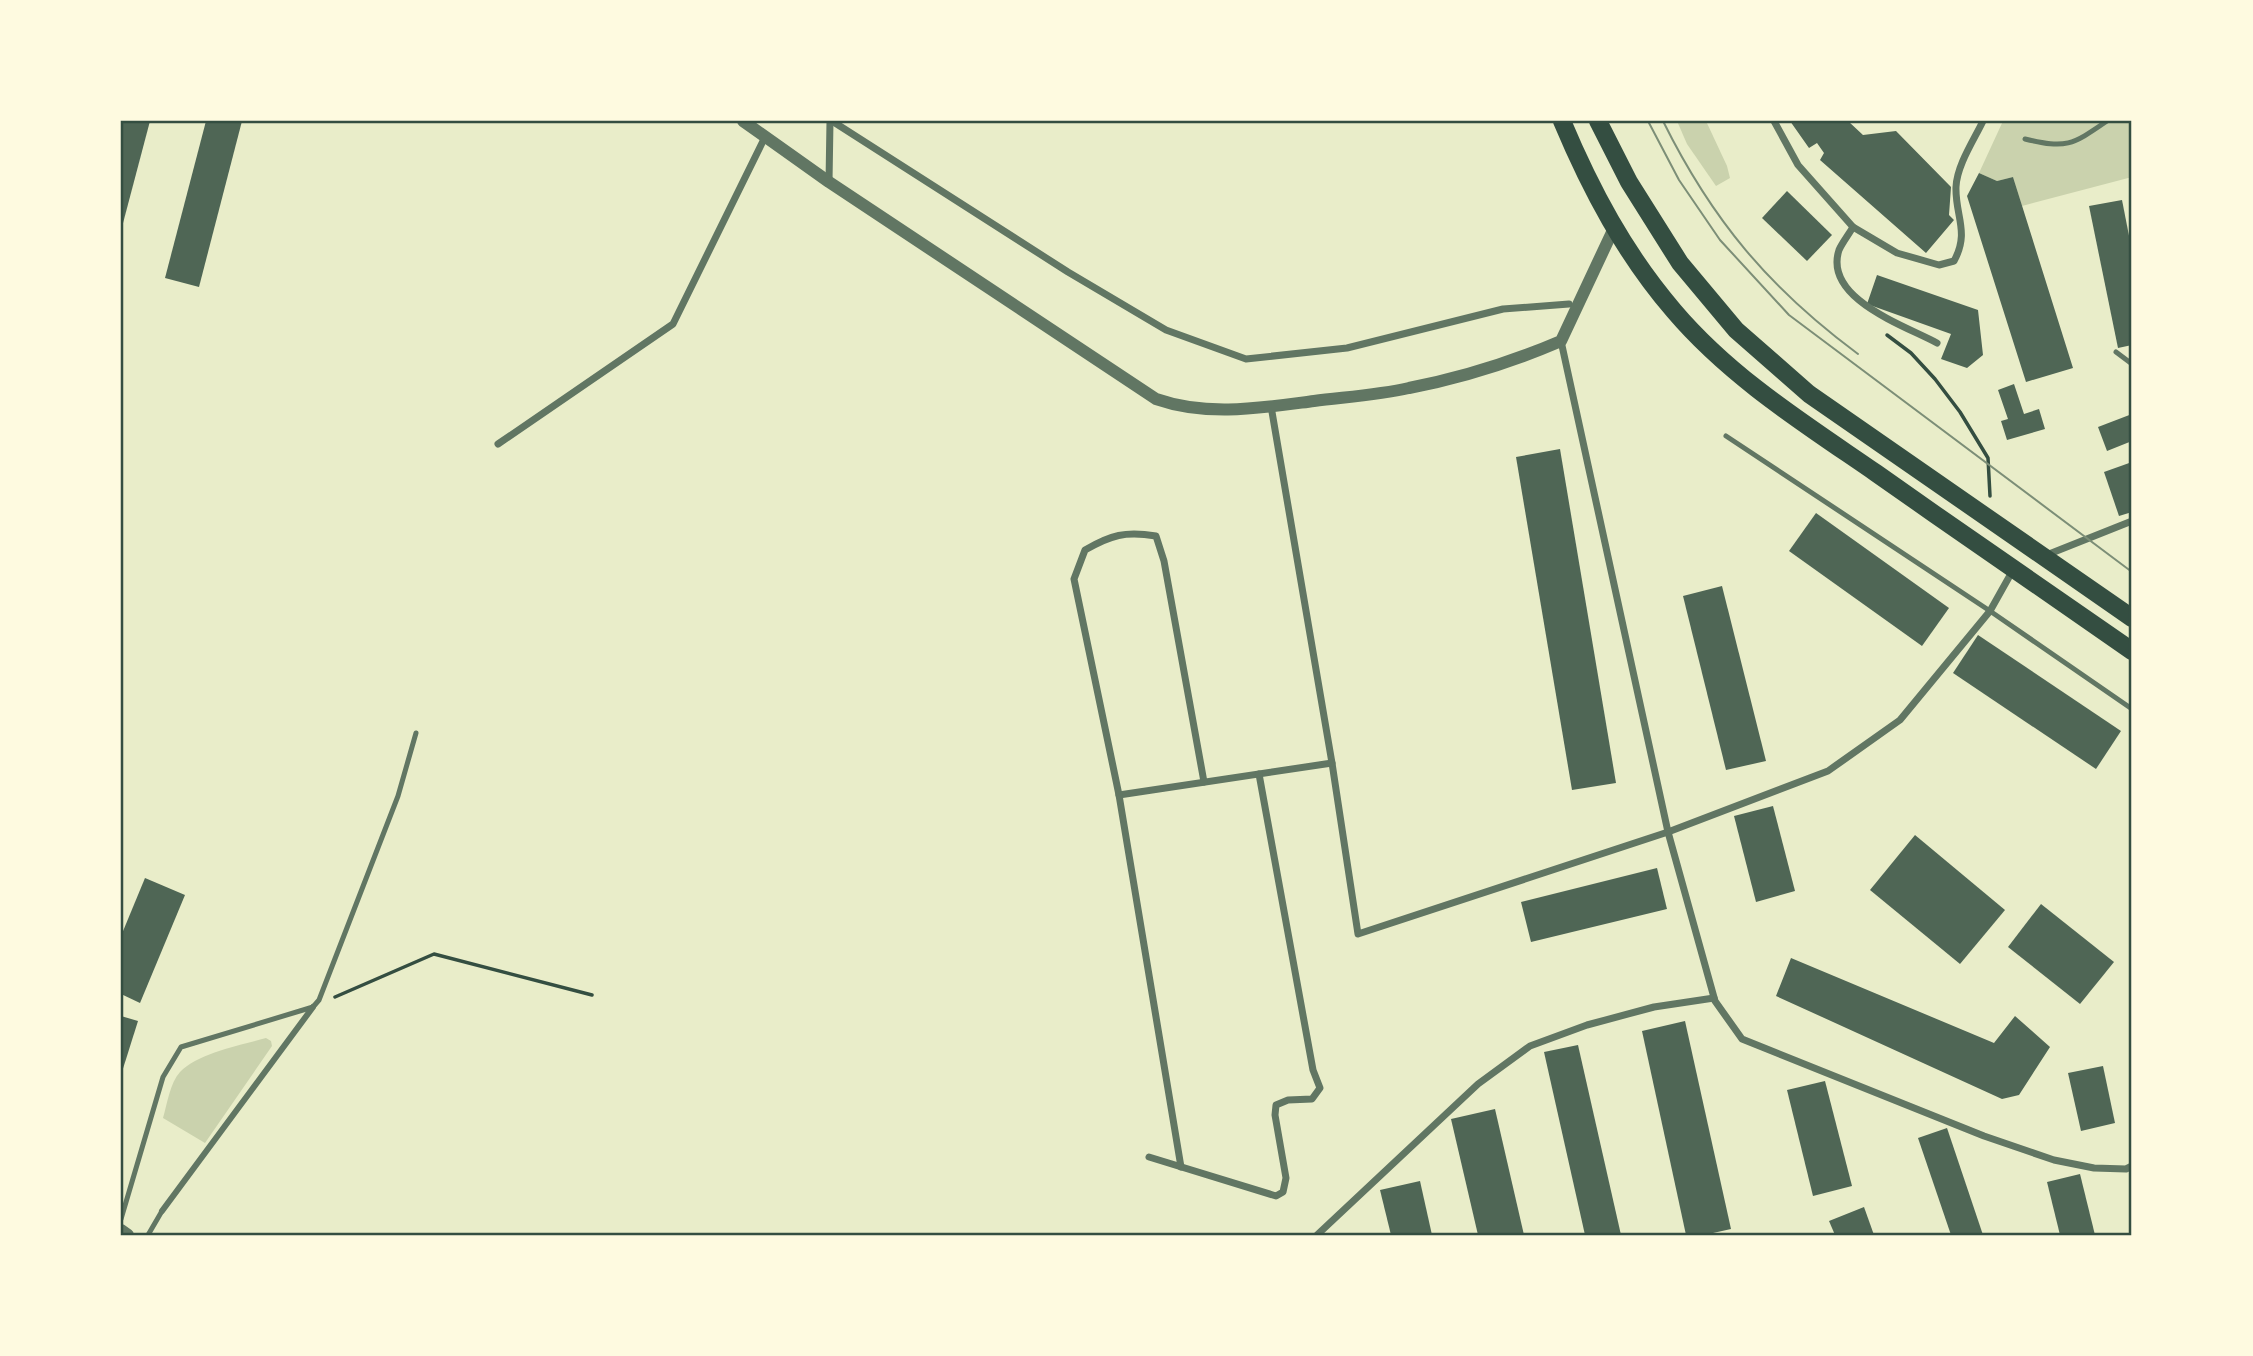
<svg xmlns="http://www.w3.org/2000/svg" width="2253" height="1356" font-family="Inter,sans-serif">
<rect width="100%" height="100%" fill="#e9edc9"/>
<!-- green -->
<g fill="#cad2ad">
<path d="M1677 121H1706L1727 166 1730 178 1716 186 1687 144Z"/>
<path d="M2003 121H2132V177L2022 206 2013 177 1997 181 1979 173Z"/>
<path d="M266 1038 271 1041 272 1046 205 1143 163 1118C167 1104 170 1083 180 1072 198 1053 242 1045 266 1038Z"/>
</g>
<!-- building -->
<g fill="#4f6655">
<path d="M121 121H150L122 227H121Z"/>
<path d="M206 121H242L199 287 165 278Z"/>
<path d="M1790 121H1848L1863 135 1896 131 1951 187 1949 215 1954 220 1926 253 1820 160 1824 153 1817 143 1809 148Z"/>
<path d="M1979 173 1997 181 2013 177 2073 368 2026 382 1967 196Z"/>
<path d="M1787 191 1832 235 1807 261 1762 218Z"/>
<path d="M2122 200 2132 251V345L2118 348 2089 206Z"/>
<path d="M1877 275 1978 310 1983 355 1967 368 1941 359 1951 334 1867 304Z"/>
<path d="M2014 384 2024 414 2039 409 2045 429 2007 440 2001 421 2008 419 1998 390Z"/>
<path d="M2132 414V441L2107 451 2098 427Z"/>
<path d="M1560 449 1616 783 1572 790 1516 457Z"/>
<path d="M2132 462V512L2119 516 2104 472Z"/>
<path d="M1816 513 1949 608 1922 646 1789 551Z"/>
<path d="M1722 586 1766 761 1726 770 1683 596Z"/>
<path d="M1978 635 2121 731 2096 769 1953 673Z"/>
<path d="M1773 806 1795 891 1756 902 1734 816Z"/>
<path d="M1915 835 2005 910 1960 964 1870 890Z"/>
<path d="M1657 868 1667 909 1531 942 1521 902Z"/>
<path d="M145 878 185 895 140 1003 121 994V936Z"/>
<path d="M2041 904 2114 962 2080 1004 2008 947Z"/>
<path d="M1791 958 1994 1043 2015 1016 2050 1047 2019 1095 2002 1099 1776 996Z"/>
<path d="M121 1016 138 1021 121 1075Z"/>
<path d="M1685 1021 1731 1229 1704 1235H1686L1642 1031Z"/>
<path d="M1578 1045 1621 1235H1585L1544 1052Z"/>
<path d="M2103 1066 2115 1123 2081 1131 2068 1073Z"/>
<path d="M1825 1081 1852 1186 1813 1196 1787 1090Z"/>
<path d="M1495 1109 1524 1235H1478L1451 1119Z"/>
<path d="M1947 1128 1983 1235H1951L1918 1138Z"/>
<path d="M2080 1174 2095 1235H2060L2047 1182Z"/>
<path d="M1420 1181 1432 1235H1391L1380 1190Z"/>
<path d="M1864 1207 1874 1235H1835L1829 1221Z"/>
</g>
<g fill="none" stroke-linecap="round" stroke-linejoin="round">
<!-- path -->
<g stroke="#344e41" stroke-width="3.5">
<path d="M1887 335 1911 353 1935 379 1960 412 1988 458 1990 496"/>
<path d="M335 997 434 954 592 995"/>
</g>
<!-- service -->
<g stroke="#617663" stroke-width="5">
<path d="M2025 139C2067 149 2072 145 2107 121"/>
<path d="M2116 352 2132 364"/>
<path d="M1726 436 1990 611 2132 709"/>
<path d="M121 1219 163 1077 181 1047 313 1007 319 1000 398 796 416 733"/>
<path d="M148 1235 162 1211"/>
</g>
<!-- pedestrian -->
<path stroke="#617663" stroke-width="6" d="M162 1211 313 1007"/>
<!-- minor -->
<g stroke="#617663" stroke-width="7">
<path d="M832 121 1068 272 1166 330 1246 359 1347 348 1503 309 1569 304"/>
<path d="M1774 121 1798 165 1853 227 1897 253 1939 265 1954 261C1970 232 1955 216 1956 187 1957 165 1974 140 1983 121"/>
<path d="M829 182 830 121"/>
<path d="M1853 227C1849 234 1842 243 1839 250 1823 299 1906 326 1937 343"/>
<path d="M1561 341 1668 832 1715 1001 1742 1039 1984 1136 2054 1160 2094 1168 2126 1169 2132 1166"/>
<path d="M1271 406 1332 763 1358 934 1668 832 1828 771 1900 720 1990 611 2013 570"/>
<path d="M498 444 673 324 765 137"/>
<path d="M2044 556 2132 521"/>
<path d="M1119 795 1332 763"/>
<path d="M1149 1157 1276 1196 1283 1192 1286 1178 1275 1115 1276 1105 1288 1100 1312 1099 1320 1088 1313 1070 1259 774"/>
<path d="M1181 1167 1119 795 1074 579 1085 550C1111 535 1125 531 1156 536L1164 561 1204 782"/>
<path d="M1317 1235 1478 1084 1530 1046 1587 1025 1654 1007 1714 998"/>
</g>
<!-- tertiary -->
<g stroke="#617663" stroke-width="12">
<path d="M743 121 829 182 1156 399C1208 417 1260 408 1314 401 1345 397 1378 395 1409 388 1461 378 1512 362 1561 341L1614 228"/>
<path d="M121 1230 128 1235"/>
</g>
<!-- trunk -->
<g stroke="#344e41" stroke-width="18">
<path d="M1562 121C1591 190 1625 254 1674 311 1731 378 1805 424 1876 473 1961 533 2047 592 2132 651"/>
<path d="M1598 121 1629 182 1680 263 1736 330 1809 394 2132 618"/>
</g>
<!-- tram -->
<g stroke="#7c8e77" stroke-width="2">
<path d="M1648 121 1679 180 1720 240 1789 315 2132 572"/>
<path d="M1663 121C1712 220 1769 288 1858 354"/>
</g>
</g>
<!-- border -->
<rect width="2253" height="1356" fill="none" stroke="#fefae0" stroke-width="245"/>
<rect x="122" y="122" width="2008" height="1112" fill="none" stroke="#344e41" stroke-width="2.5"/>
</svg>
